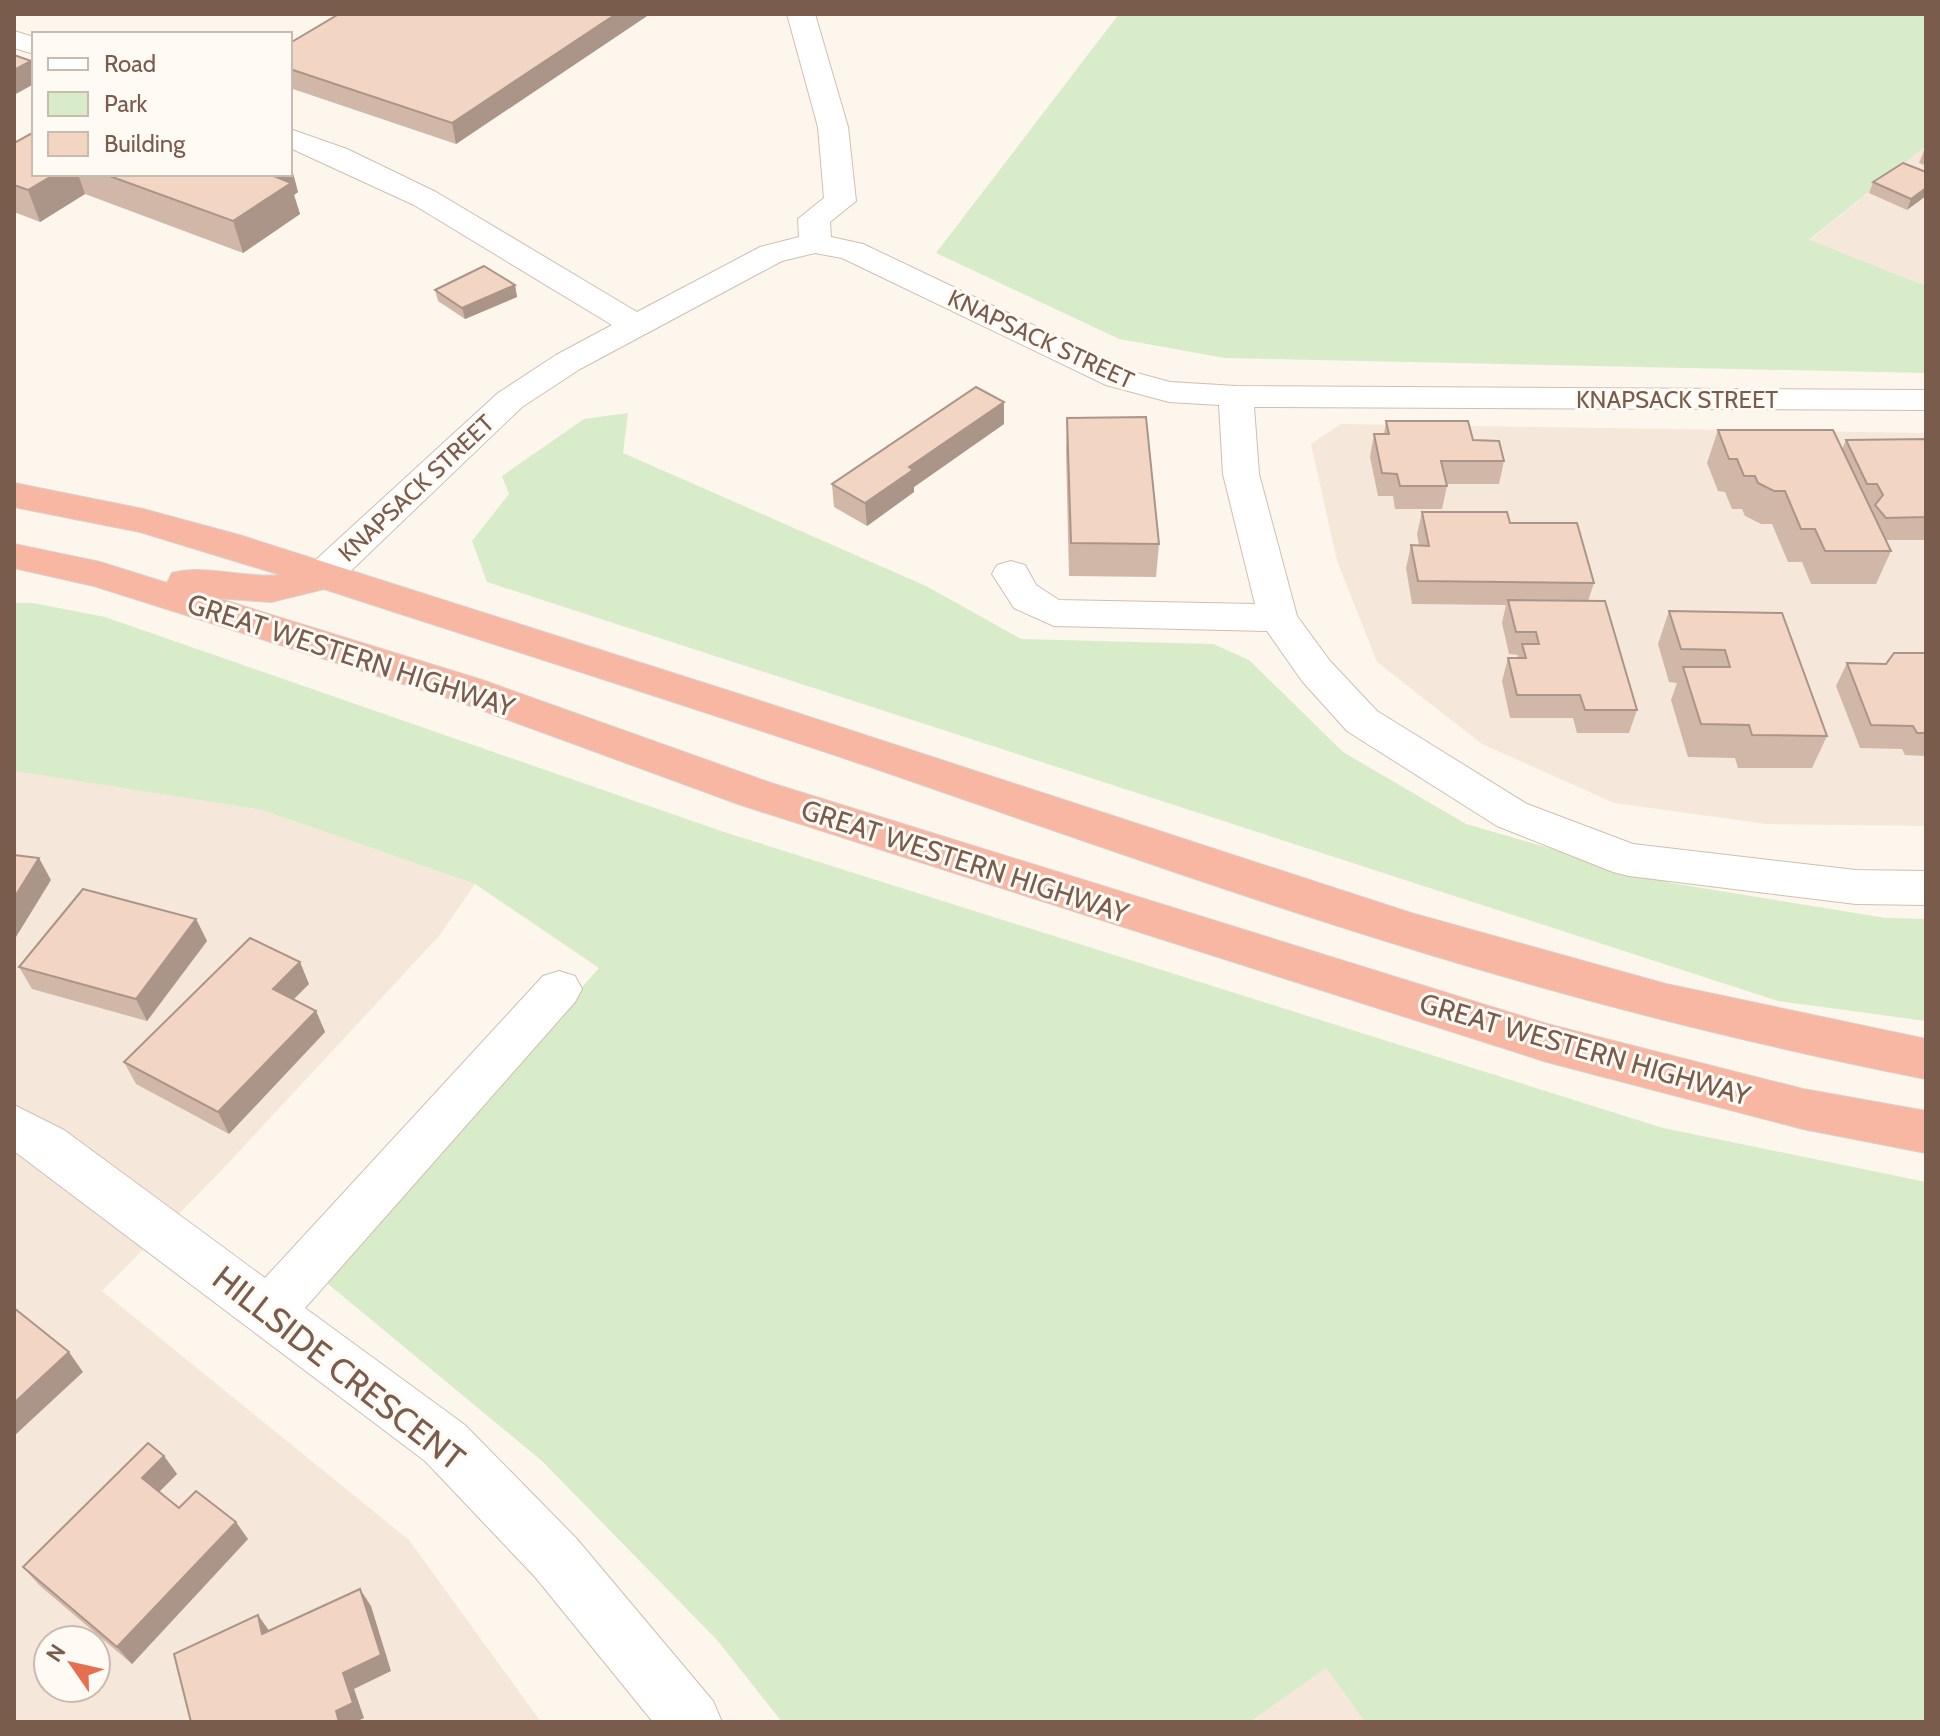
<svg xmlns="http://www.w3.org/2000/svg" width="1940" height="1736" font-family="Cabin,sans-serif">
<rect width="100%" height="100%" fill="#fdf6ec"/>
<!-- residential -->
<g fill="#f5e8da" fill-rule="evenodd">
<path d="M1926 146V286L1809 241Z"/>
<path d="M1341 424 1926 433V826L1767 824 1614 803 1482 744 1377 662 1337 561 1311 444Z"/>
<path d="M14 771 262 810 475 884 439 936 220 1172 102 1291 409 1540 541 1722H14ZM48 1640H96V1688H48Z"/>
<path d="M1326 1668 1365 1722H1250Z"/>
</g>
<!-- green -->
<g fill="#d8ecc9">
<path d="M1119 14H1926V146L1809 240 1926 286V373L1225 358 1119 339 936 253Z"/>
<path d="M628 413 623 453 926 586 1021 639 1213 644 1249 660 1343 752 1466 824 1671 883 1886 918 1926 919V1021L1778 1001 487 582 472 541 509 494 502 476 584 419Z"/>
<path d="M14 603H33L105 617 724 832 1663 1128 1926 1182V1722H1365L1326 1668 1250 1722H782L718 1641 542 1461 322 1279 599 968 475 884 262 810 14 771Z"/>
</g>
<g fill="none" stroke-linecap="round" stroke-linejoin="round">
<!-- minor casing -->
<g stroke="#d1beb0" stroke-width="2">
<g id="minor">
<path d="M787 14H815L848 127 856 201 830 222 831 237 863 244 1130 371 1170 382 1236 386 1926 390V410L1254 407 1259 474 1297 616 1330 661 1377 711 1527 804 1633 844 1856 870 1926 871V905L1856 904 1629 876 1613 872 1497 826 1347 731 1302 681 1267 631 1054 626 1014 608 992 574 997 565 1011 561 1025 565 1036 585 1059 600 1255 604 1223 474 1219 405 1169 402 1106 385 842 258 815 253 782 261 580 369 522 407 336 585 322 589 308 585 303 576 308 567 498 393 556 355 612 325 414 205 290 148V129L347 149 436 192 637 312 760 247 799 237 798 219 824 198 818 127Z"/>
<path d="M14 31 34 37V54L14 48Z"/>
<path d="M559 971 575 976 582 989 575 1002 305 1308 465 1425 576 1538 713 1701 722 1722H653L536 1578 425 1461 14 1151V1105L64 1130 265 1278 543 976Z"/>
</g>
</g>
<!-- highway casing -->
<g stroke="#dad1cd" stroke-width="2">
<path id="highway" d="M14 483 143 509 239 535 751 698 1411 913 1666 984 1926 1039V1079C1796 1053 1668 1023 1541 987 1319 925 1102 847 885 772 699 709 511 650 324 589L271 602 217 598 482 680 771 783 1547 1024 1803 1089 1926 1111V1153L1803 1129 1547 1062 741 805 454 700 94 586 14 568V544L100 562 167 583 172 573C207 564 245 579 281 575L140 532 14 507Z"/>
</g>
<!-- minor -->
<use href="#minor" fill="#fff" fill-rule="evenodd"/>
<!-- highway -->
<use href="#highway" fill="#f7b7a3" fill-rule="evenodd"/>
</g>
<!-- wall -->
<g fill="#d1b7a8">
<path d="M339 14H650L456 144 290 88V43Z"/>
<path d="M14 143 34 174H290V162L298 192 294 195 300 214 243 253 85 194 40 222 14 212Z"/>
<path d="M1926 145V166L1919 163Z"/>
<path d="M1926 172 1907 210 1869 193 1873 182Z"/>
<path d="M515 285 517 297 465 319 438 301 435 290Z"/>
<path d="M1004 402V424L914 487V492L867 526 834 507 832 484Z"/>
<path d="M1067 418 1159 544 1156 577 1069 576 1066 451Z"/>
<path d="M1386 421 1473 440 1504 461 1499 484H1447V486L1442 509H1395L1393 496H1378L1370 457 1374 434H1384Z"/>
<path d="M1718 430 1842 449 1846 440 1926 439V540H1886L1891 551 1876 584H1811L1802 562H1788L1772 524H1761L1745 516 1742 509H1732L1725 492 1718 491 1707 463Z"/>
<path d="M1422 512 1594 583 1588 601 1637 710 1629 733H1577L1573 718H1510L1502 681 1508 658H1517L1518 655 1509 654 1502 623 1506 605 1412 604 1406 568 1411 545 1419 546 1417 534Z"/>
<path d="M1669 611 1782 613 1827 736 1812 768H1738L1735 758 1688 757 1671 700 1677 683 1669 682 1658 644Z"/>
<path d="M1926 656V756L1905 755 1902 749 1860 748 1836 686 1847 663 1886 664Z"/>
<path d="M196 919 207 941 147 1021 32 989 19 967Z"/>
<path d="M309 984 293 999 316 1011 325 1032 229 1134 136 1084 124 1062Z"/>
<path d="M164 1456 177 1474 159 1492 179 1508 248 1539 132 1664 39 1585 23 1567Z"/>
</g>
<!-- shaded-wall -->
<g fill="#aa9588">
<path d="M616 14H650L456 144 452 123Z"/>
<path d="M31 61 34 69V84L14 95V70Z"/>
<path d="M290 162 298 192 294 195 300 214 243 253 233 221 268 174H290Z"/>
<path d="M55 174H78L85 194 40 222 28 190Z"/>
<path d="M1926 188V196L1907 210 1911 199Z"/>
<path d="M515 285 517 297 465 319 462 308Z"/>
<path d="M1004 402V424L914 487V492L867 526 865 503 909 467Z"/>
<path d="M39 858 51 880 16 937 14 934V898Z"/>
<path d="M196 919 207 941 147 1021 136 999Z"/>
<path d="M300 962 309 984 282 1011 273 989Z"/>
<path d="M316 1011 325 1032 229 1134 218 1112Z"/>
<path d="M69 1352 83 1372 14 1436V1403Z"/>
<path d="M164 1456 177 1474 155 1496 142 1478Z"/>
<path d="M236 1522 248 1539 132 1664 117 1647Z"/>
<path d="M360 1589 371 1606 391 1671 354 1689 364 1718 356 1722H339L336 1711Z"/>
<path d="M258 1615 270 1632 262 1634Z"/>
</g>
<!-- building -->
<g fill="#f3d5c3" stroke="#aa9588" stroke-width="2">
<path d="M339 14H616L452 123 290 69V43Z"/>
<path d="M14 55 31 61 14 70Z"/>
<path d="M34 132V174H55L28 190 14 185V143Z"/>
<path d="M1903 163 1926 172V188L1911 199 1873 182Z"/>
<path d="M104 174H269L291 183 233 221Z"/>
<path d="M484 266 515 285 462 308 435 290Z"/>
<path d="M976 387 1004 402 909 467 913 470 865 503 832 484Z"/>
<path d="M1146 417 1159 544 1071 543 1067 418Z"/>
<path d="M1386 421H1468L1473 440 1499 441 1504 461H1441L1447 486H1400L1397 474 1382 473 1374 434H1389Z"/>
<path d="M1718 430H1833L1891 551H1825L1815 529H1801L1785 491H1774L1758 483 1755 476H1744L1737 459H1729Z"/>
<path d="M1926 439V517L1886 518 1875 505 1883 495 1877 484H1867L1846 440Z"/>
<path d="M1422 512H1507L1510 523H1577L1594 583 1418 581 1411 545 1429 546Z"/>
<path d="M1508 600 1605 601 1637 710H1585L1580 695H1517L1508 658H1526L1522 644H1539L1536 632H1516Z"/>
<path d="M1669 611 1782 613 1827 736 1752 735 1749 725 1701 724 1683 667H1730L1725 650 1681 649Z"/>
<path d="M1894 653H1925L1926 656V733H1917L1913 726 1871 725 1847 663 1886 664Z"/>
<path d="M14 855 39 858 14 898Z"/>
<path d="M83 889 196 919 136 999 19 967Z"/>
<path d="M250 938 300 962 273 989 316 1011 218 1112 124 1062Z"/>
<path d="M14 1308 69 1352 14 1403Z"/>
<path d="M148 1443 164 1456 142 1478 179 1508 196 1491 236 1522 117 1647 23 1567Z"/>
<path d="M360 1589 381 1655 343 1673 353 1703 336 1711 339 1722H191L174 1654 258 1615 262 1634Z"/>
</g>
<g text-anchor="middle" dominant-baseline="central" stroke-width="6" stroke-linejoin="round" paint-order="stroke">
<!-- far-street labels -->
<g font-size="24" fill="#7a5c4d" stroke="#fffaf3">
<text transform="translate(1041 339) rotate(25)">KNAPSACK STREET</text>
<text x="1677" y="399">KNAPSACK STREET</text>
<text transform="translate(416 488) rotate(-43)">KNAPSACK STREET</text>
</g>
<!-- street labels -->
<g font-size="28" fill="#7a5c4d" stroke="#fffaf3">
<text transform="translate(351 655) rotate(18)">GREAT WESTERN HIGHWAY</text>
<text transform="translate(965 861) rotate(18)">GREAT WESTERN HIGHWAY</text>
<text transform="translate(1585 1049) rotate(16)">GREAT WESTERN HIGHWAY</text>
</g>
<!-- near-street labels -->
<g font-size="34" fill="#7a5c4d" stroke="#fffaf3">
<text transform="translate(339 1368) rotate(38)">HILLSIDE CRESCENT</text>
</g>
</g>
<!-- border -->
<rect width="1940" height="1736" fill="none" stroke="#7a5c4d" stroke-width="32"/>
<!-- legend -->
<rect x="32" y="32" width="260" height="144" fill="#fffaf3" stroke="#cabbb1" stroke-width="2"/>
<rect x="48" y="58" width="40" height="12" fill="#ffffff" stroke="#cabbb1" stroke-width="2"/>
<text x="104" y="72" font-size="24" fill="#7a5c4d">Road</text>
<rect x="48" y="92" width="40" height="24" fill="#d8ecc9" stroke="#cabbb1" stroke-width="2"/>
<text x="104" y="112" font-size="24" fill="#7a5c4d">Park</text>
<rect x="48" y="132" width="40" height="24" fill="#f3d5c3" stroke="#cabbb1" stroke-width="2"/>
<text x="104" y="152" font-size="24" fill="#7a5c4d">Building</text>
<!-- north arrow -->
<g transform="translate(72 1664) rotate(304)"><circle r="38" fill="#fffaf3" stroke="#cabbb1" stroke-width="2"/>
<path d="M0-6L14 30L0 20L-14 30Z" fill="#e76f51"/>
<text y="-12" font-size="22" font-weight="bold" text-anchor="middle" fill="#7a5c4d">N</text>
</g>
</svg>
